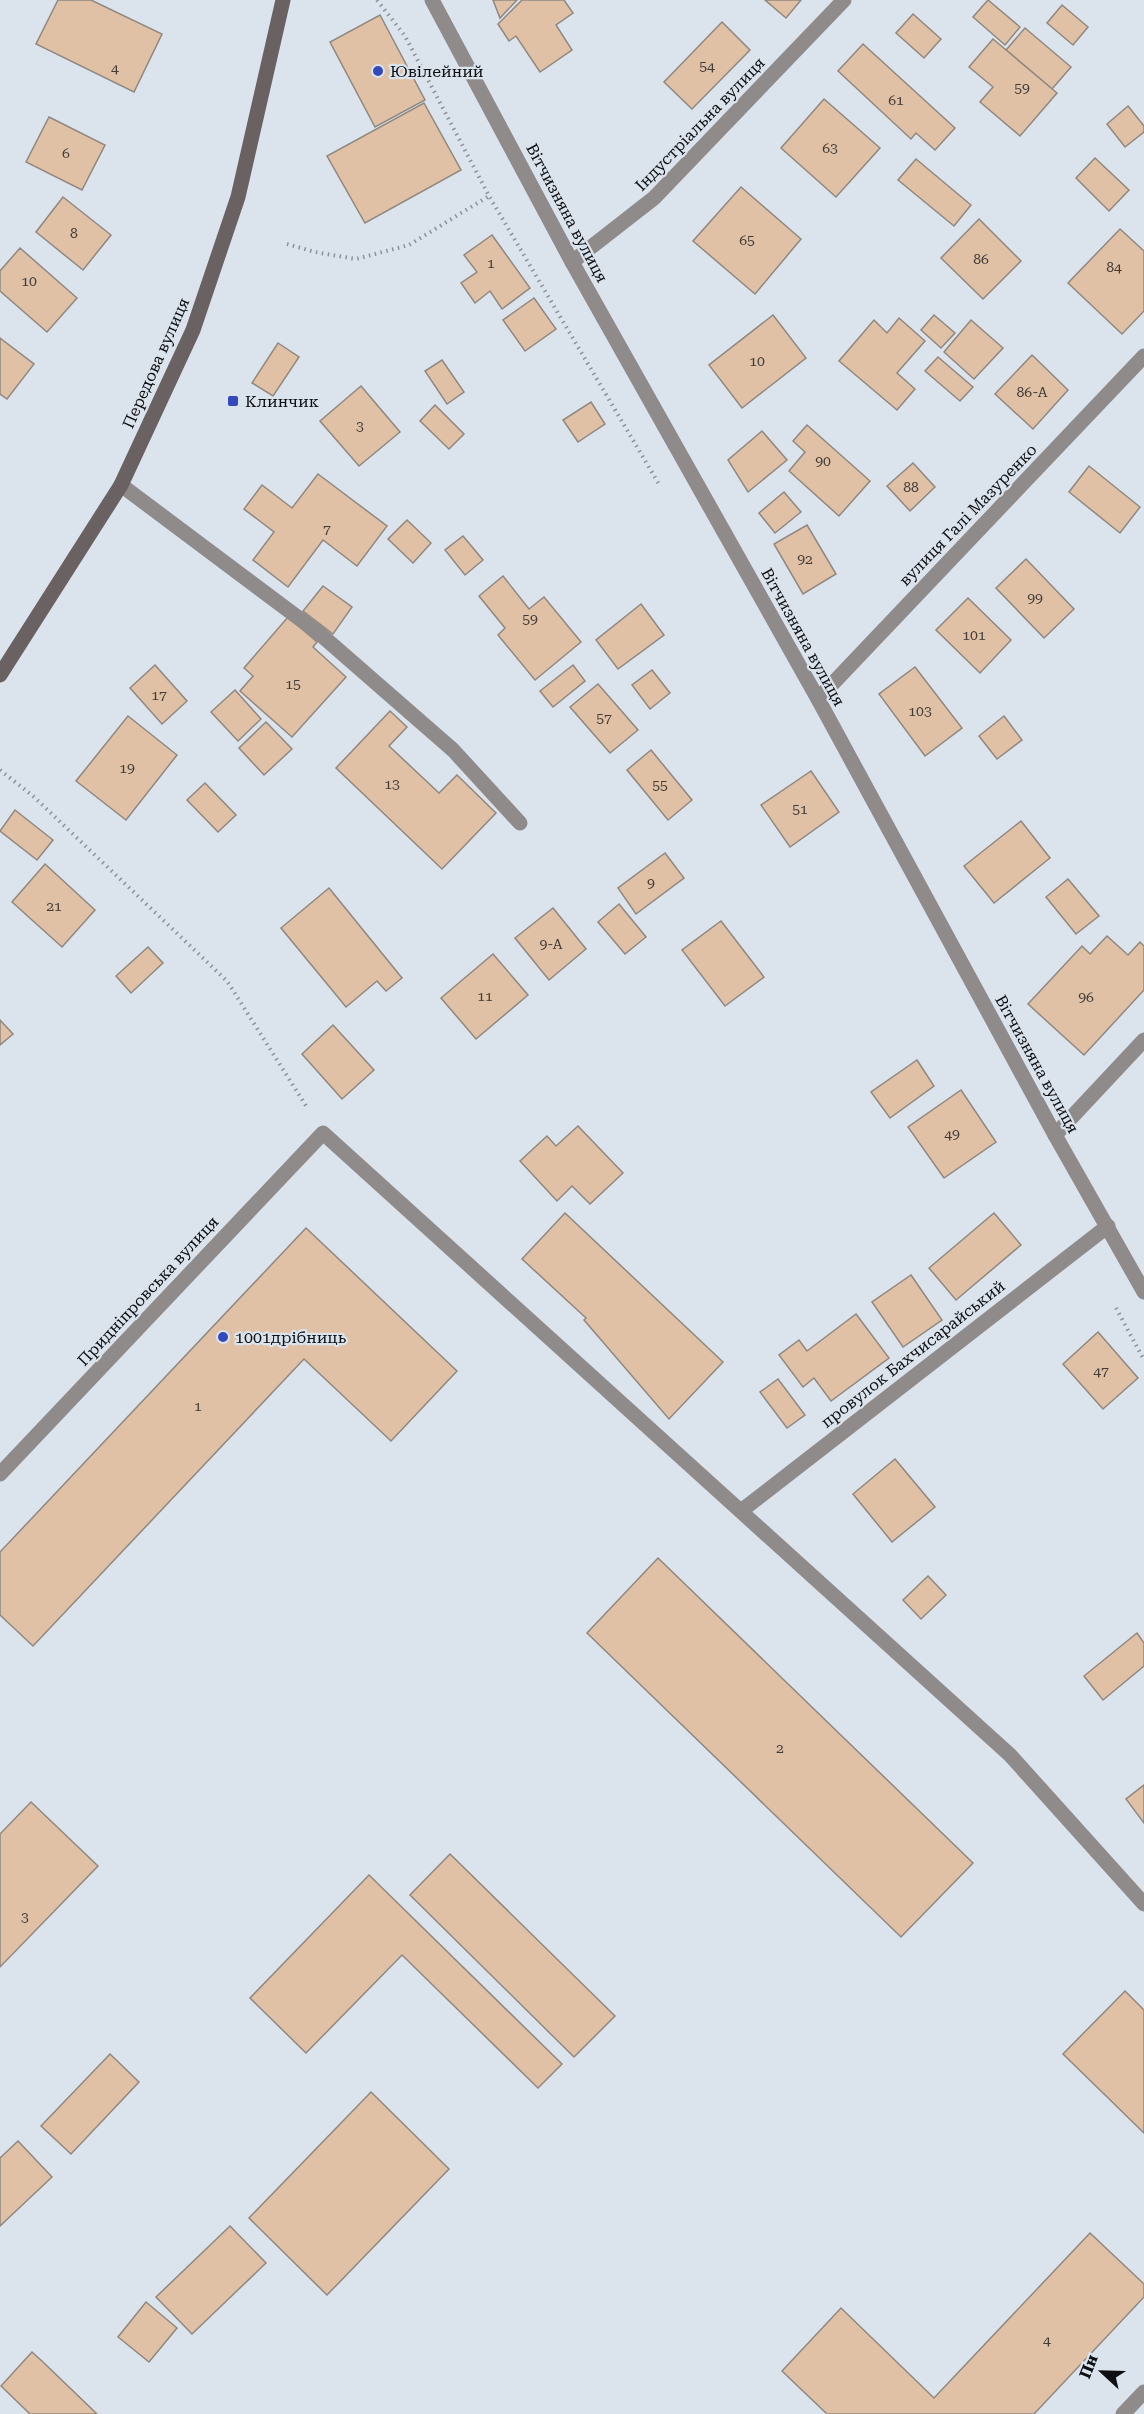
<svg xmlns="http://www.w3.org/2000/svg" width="1144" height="2414" font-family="'Roboto Serif',serif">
<rect width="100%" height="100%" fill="#dbe3ec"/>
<!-- building -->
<g fill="#e0c1a5" stroke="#908880" stroke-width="1.5">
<path d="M58 0H91L162 34 134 92 36 44Z"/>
<path d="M493 0H517L500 18Z"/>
<path d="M522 0H564L573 13 556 25 572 50 540 72 516 36 509 41 498 24Z"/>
<path d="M765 0H801L786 18Z"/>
<path d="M988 0 1020 27 1005 45 973 17Z"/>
<path d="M1062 5 1088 27 1073 45 1047 23Z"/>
<path d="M913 14 941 39 924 58 896 33Z"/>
<path d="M380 15 425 100 375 127 330 42Z"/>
<path d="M722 22 750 50 692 109 664 82Z"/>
<path d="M1025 28 1071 67 1052 89 1006 50Z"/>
<path d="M993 39 1057 93 1020 136 980 102 993 87 969 67Z"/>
<path d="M863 44 955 128 935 150 916 133 911 139 838 71Z"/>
<path d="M824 99 880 148 836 197 781 148Z"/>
<path d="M424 103 461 170 365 223 327 156Z"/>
<path d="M1128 106 1144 126V132L1125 147 1107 124Z"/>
<path d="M49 117 105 145 82 190 26 162Z"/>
<path d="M1095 158 1129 190 1109 211 1076 178Z"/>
<path d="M916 159 971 205 954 226 898 180Z"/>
<path d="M741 187 801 239 755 294 693 241Z"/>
<path d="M63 197 111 235 83 270 36 232Z"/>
<path d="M979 219 1021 261 983 299 941 258Z"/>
<path d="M1120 229 1144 251V311L1122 334 1068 283Z"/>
<path d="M492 235 530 288 502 309 490 291 475 303 461 283 477 272 464 255Z"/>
<path d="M20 248 77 298 47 332 0 291V271Z"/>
<path d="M534 298 556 329 525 351 503 320Z"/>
<path d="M773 315 806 358 742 408 709 365Z"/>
<path d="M934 315 955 333 941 348 921 330Z"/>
<path d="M899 318 925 341 897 373 915 389 897 410 839 361 874 320 887 333Z"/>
<path d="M971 320 1003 348 974 379 944 352Z"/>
<path d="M0 338 34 364 7 399 0 394Z"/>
<path d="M278 343 299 357 273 396 252 383Z"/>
<path d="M1032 355 1068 390 1033 429 995 394Z"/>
<path d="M938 357 973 387 960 401 925 371Z"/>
<path d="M442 360 464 392 447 404 425 371Z"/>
<path d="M361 386 400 432 359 466 320 421Z"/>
<path d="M591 402 605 424 578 442 563 420Z"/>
<path d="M435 405 464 434 449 449 420 421Z"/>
<path d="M807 425 870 481 839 516 789 471 805 452 793 441Z"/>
<path d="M762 431 787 460 748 492 728 460Z"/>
<path d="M913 463 935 487 910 511 887 486Z"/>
<path d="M1089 466 1140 507 1120 533 1069 492Z"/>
<path d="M318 474 387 526 357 566 323 540 288 587 253 560 274 532 244 509 262 485 292 508Z"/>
<path d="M784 492 801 512 775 533 759 513Z"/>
<path d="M407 520 431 543 413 563 388 539Z"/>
<path d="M807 525 836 574 803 594 774 544Z"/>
<path d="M463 536 483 560 465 575 445 550Z"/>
<path d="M1026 559 1074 609 1044 638 996 588Z"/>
<path d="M503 576 529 609 544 597 581 642 535 680 498 635 505 628 479 596Z"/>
<path d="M323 586 352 607 333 634 303 611Z"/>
<path d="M968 598 1011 640 980 673 936 630Z"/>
<path d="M641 604 664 635 618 669 596 640Z"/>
<path d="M288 617 317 642 313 647 346 677 292 737 240 691 253 676 244 668Z"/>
<path d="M155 665 187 701 162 724 130 688Z"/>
<path d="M573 665 585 681 553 707 540 691Z"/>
<path d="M915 667 962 728 925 756 879 694Z"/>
<path d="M652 670 670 693 650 709 632 685Z"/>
<path d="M598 684 638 730 610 753 570 707Z"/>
<path d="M235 690 261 719 238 741 211 712Z"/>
<path d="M390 711 407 727 389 746 439 793 457 775 496 813 442 869 336 768Z"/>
<path d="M128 716 177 755 126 820 76 781Z"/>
<path d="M1004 716 1022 740 997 759 979 736Z"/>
<path d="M266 722 292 749 264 775 239 748Z"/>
<path d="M651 750 692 800 668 820 627 770Z"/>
<path d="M811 771 839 812 790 847 761 805Z"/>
<path d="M205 783 236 815 218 832 187 800Z"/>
<path d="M15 810 53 840 37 860 0 831Z"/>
<path d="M1021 821 1050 858 994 903 964 866Z"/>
<path d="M665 853 684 878 636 914 618 888Z"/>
<path d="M45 864 95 910 62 947 12 902Z"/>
<path d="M1068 879 1099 916 1076 934 1046 897Z"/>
<path d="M329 888 402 978 386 991 377 981 346 1007 281 928Z"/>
<path d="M619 904 646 937 625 954 598 922Z"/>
<path d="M553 908 586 949 549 980 515 938Z"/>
<path d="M721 921 764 977 725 1006 682 950Z"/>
<path d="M1107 936 1128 955 1140 942 1144 946V990L1084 1055 1028 1004 1082 946 1090 954Z"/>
<path d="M148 947 163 963 131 993 116 976Z"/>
<path d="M493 954 528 995 476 1039 441 998Z"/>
<path d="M0 1020 13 1034 0 1045Z"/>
<path d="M333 1025 374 1070 342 1099 302 1054Z"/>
<path d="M917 1060 934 1086 890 1118 871 1092Z"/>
<path d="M961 1090 996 1142 944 1178 908 1127Z"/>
<path d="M578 1126 623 1173 590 1204 572 1186 557 1201 520 1161 547 1136 556 1146Z"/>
<path d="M565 1213 723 1362 669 1419 584 1320 586 1318 522 1259Z"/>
<path d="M994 1213 1021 1245 956 1300 929 1268Z"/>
<path d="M306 1228 457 1371 391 1441 304 1359 33 1646 0 1615V1552Z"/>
<path d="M911 1275 942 1320 903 1347 872 1302Z"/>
<path d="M856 1314 889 1358 831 1401 814 1378 803 1387 779 1355 799 1340 807 1351Z"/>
<path d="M1098 1332 1138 1378 1103 1409 1063 1364Z"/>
<path d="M778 1379 805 1415 787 1428 760 1392Z"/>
<path d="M895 1459 935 1507 892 1542 853 1494Z"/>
<path d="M658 1558 973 1863 901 1937 587 1633Z"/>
<path d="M928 1576 946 1595 921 1619 903 1600Z"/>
<path d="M1137 1633 1144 1643V1666L1103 1700 1084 1676Z"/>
<path d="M1144 1785V1823L1126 1799Z"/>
<path d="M31 1802 98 1866 0 1967V1834Z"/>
<path d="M450 1854 615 2016 574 2057 410 1895Z"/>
<path d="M369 1875 562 2064 538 2088 402 1955 306 2053 250 1998Z"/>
<path d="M1125 1991 1144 2010V2133L1063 2054Z"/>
<path d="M110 2054 139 2082 71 2154 41 2126Z"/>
<path d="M371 2092 449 2169 327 2295 249 2218Z"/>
<path d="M18 2141 52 2177 0 2226V2158Z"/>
<path d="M230 2226 266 2263 192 2334 156 2297Z"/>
<path d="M1090 2233 1144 2284V2297L1034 2414H827L782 2371 841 2308 934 2398Z"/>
<path d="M146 2302 177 2328 149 2362 118 2337Z"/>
<path d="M32 2352 43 2362 97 2414H30L1 2386Z"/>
</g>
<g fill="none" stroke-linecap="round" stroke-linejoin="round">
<!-- path -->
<g stroke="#8d9299" stroke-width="4" stroke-dasharray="1.5 4.5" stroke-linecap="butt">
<path d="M377 0 405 36 489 196 660 486"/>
<path d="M287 244 315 252 356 259 409 245 489 196"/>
<path d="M0 770 33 796 227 981 308 1109"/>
<path d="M1116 1308 1144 1360"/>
</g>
<!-- service -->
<path stroke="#908b8b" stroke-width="15" d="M121 485 320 634 453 750 520 823"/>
<!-- minor -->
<g stroke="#908b8b" stroke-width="15">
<path d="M572 262 654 198 844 0"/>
<path d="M818 699 1144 356"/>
<path d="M1055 1135 1144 1040"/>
<path d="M0 1474 323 1133 1010 1755 1144 1904"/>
<path d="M741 1511 1108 1226"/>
<path d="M1123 2414 1144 2392"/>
</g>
<!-- tertiary -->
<path stroke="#908b8b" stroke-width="15" d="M432 0 572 262 818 699 1055 1135 1144 1292"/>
<!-- secondary -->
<path stroke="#6a6262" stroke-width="15" d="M0 675 121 485 193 330 238 197 283 0"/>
</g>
<!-- markers -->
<g fill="#344abc" stroke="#dbe3ec" stroke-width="2">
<circle cx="378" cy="71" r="6"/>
<rect x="227" y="395" width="12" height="12" rx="3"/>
<circle cx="223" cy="1337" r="6"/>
</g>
<g text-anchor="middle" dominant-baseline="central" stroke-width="4.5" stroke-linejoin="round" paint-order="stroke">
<!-- number labels -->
<g font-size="14" fill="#423c37">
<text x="707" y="66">54</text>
<text x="115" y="68">4</text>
<text x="1022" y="88">59</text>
<text x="896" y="100">61</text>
<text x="830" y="148">63</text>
<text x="66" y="153">6</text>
<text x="74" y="233">8</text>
<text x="747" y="240">65</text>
<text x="981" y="259">86</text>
<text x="491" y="263">1</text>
<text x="1114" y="267">84</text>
<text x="29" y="281">10</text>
<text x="757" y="361">10</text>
<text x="1032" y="392">86-А</text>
<text x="360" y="426">3</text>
<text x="823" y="461">90</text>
<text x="911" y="487">88</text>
<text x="327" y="529">7</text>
<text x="805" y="559">92</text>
<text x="1035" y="598">99</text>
<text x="530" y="619">59</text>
<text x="974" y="635">101</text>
<text x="293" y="684">15</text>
<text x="159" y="695">17</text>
<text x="920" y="711">103</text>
<text x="604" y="718">57</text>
<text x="127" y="768">19</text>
<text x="392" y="784">13</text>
<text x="660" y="785">55</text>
<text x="800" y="809">51</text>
<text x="651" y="883">9</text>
<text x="54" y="906">21</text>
<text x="551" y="944">9-А</text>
<text x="485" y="996">11</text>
<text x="1086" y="997">96</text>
<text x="952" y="1134">49</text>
<text x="1101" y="1371">47</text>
<text x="198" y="1406">1</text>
<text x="780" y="1748">2</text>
<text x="25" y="1917">3</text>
<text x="1047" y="2340">4</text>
</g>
<!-- poi labels -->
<g font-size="16" fill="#0d0f12" stroke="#dbe3ec" text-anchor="start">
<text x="390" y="71">Ювілейний</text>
<text x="245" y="401">Клинчик</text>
<text x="235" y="1337">1001дрібниць</text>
</g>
<!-- street labels -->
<g font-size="16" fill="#0d0f12" stroke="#dbe3ec">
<text transform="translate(700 124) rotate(-46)">Індустріальна вулиця</text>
<text transform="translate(567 213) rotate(62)">Вітчизняна вулиця</text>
<text transform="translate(156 363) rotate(-66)">Передова вулиця</text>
<text transform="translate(968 515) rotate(-46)">вулиця Галі Мазуренко</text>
<text transform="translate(803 637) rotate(61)">Вітчизняна вулиця</text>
<text transform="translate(1037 1064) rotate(61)">Вітчизняна вулиця</text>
<text transform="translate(148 1291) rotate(-47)">Придніпровська вулиця</text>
<text transform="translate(913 1354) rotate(-38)">провулок Бахчисарайський</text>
</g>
</g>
<!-- north arrow -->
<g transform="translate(1102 2372) rotate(292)" stroke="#dbe3ec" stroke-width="4.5" paint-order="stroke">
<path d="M0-4.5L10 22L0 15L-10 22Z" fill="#0d0f12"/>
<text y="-9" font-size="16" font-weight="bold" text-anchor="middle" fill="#0d0f12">Пн</text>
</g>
</svg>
